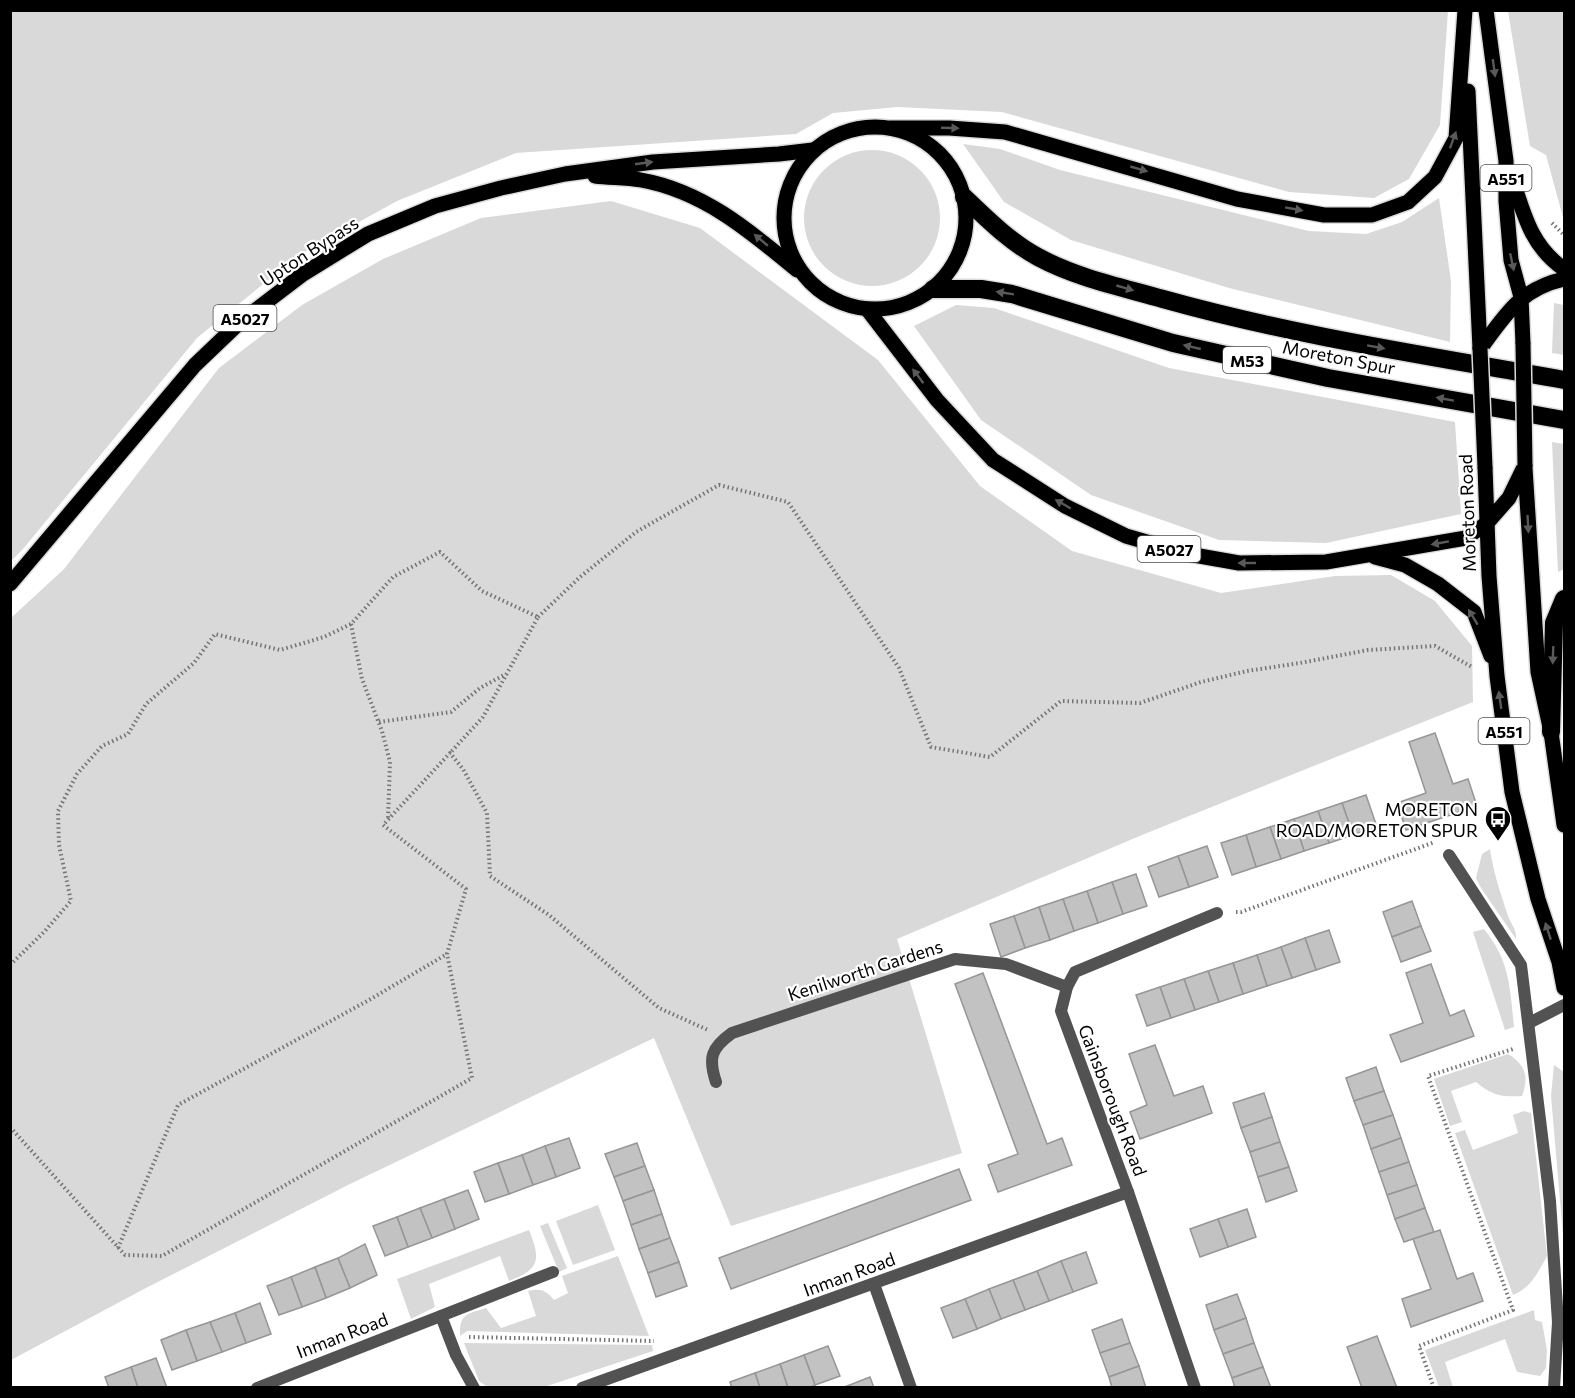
<svg xmlns="http://www.w3.org/2000/svg" width="1575" height="1398" font-family="Commissioner,sans-serif">
<rect width="100%" height="100%" fill="#fff"/>
<!-- green -->
<g fill="#d9d9d9">
<path d="M11 10H1448V11L1440 125 1409 179 1374 198 1289 192 1002 112 897 107 833 113 796 134 516 153 397 201 299 255 197 338 23 549 11 561Z"/>
<path d="M1508 11H1564V221L1546 155 1530 146Z"/>
<path d="M963 144 1000 149 1060 170 1309 231 1366 234 1402 222 1439 198 1451 281 1450 342 1229 288 1071 240 1004 202Z"/>
<circle cx="872" cy="218" r="68"/>
<path d="M611 201 700 228 878 360 980 486 1072 551 1221 593 1335 576 1391 575 1435 601 1472 646 1473 702 1142 835 897 939 962 1153 731 1226 654 1038 350 1184 144 1289 11 1360V618L64 569 219 368 302 305 383 259 481 218Z"/>
<path d="M1554 303 1564 305V355L1552 353Z"/>
<path d="M956 305 994 308 1169 368 1455 422 1461 514 1326 543 1219 540 1091 495 981 420 914 326Z"/>
<path d="M1552 442 1564 444V569L1558 572Z"/>
<path d="M1490 849C1493 872 1501 894 1508 916 1511 924 1517 930 1516 939L1481 888 1476 878 1482 854Z"/>
<path d="M1484 929C1510 961 1510 988 1514 1027L1505 1030 1473 932Z"/>
<path d="M1508 1054C1526 1065 1529 1077 1522 1096 1501 1097 1493 1096 1476 1082L1451 1091 1462 1122 1450 1126 1434 1079Z"/>
<path d="M1554 1065 1564 1072V1246L1551 1096Z"/>
<path d="M1524 1111 1531 1113 1547 1256C1538 1272 1531 1288 1513 1295L1455 1133 1465 1130 1473 1150 1518 1133 1513 1115Z"/>
<path d="M598 1205 615 1250 573 1265 556 1221Z"/>
<path d="M548 1223 567 1268 559 1272 540 1226Z"/>
<path d="M529 1230C541 1260 540 1269 509 1281L500 1256 429 1284 435 1307 411 1319 397 1279Z"/>
<path d="M618 1256 649 1336 467 1331 460 1336C459 1313 468 1314 486 1308L501 1328 536 1316 528 1291C540 1288 546 1290 554 1300L568 1293 562 1276Z"/>
<path d="M1534 1310 1535 1320 1542 1322 1547 1350 1546 1368 1540 1376 1517 1372 1505 1339 1445 1362 1453 1387H1439L1425 1350Z"/>
<path d="M464 1343 652 1345 653 1351 544 1387 489 1388 479 1381Z"/>
</g>
<!-- building -->
<g fill="#c2c2c2" stroke="#969696" stroke-width="1.5">
<path d="M1435 733 1453 784 1468 779 1477 806 1406 830 1397 803 1426 793 1409 742Z"/>
<path d="M1366 795 1377 827 1353 835 1342 803Z"/>
<path d="M1342 803 1353 835 1329 843 1318 811Z"/>
<path d="M1318 811 1329 843 1304 851 1294 819Z"/>
<path d="M1294 819 1304 851 1281 859 1270 827Z"/>
<path d="M1270 827 1281 859 1256 867 1246 835Z"/>
<path d="M1246 835 1256 867 1232 875 1221 843Z"/>
<path d="M1207 846 1218 877 1189 887 1178 856Z"/>
<path d="M1178 856 1189 887 1159 897 1148 867Z"/>
<path d="M1136 874 1147 906 1123 914 1112 882Z"/>
<path d="M1112 882 1123 914 1098 923 1087 891Z"/>
<path d="M1087 891 1098 923 1074 931 1063 899Z"/>
<path d="M1063 899 1074 931 1050 940 1039 907Z"/>
<path d="M1412 901 1421 926 1392 937 1383 912Z"/>
<path d="M1039 907 1050 940 1025 948 1014 916Z"/>
<path d="M1014 916 1025 948 1001 957 990 924Z"/>
<path d="M1421 926 1431 951 1401 962 1392 937Z"/>
<path d="M1329 930 1340 962 1316 970 1305 938Z"/>
<path d="M1305 938 1316 970 1292 978 1281 947Z"/>
<path d="M1281 947 1292 978 1267 986 1257 955Z"/>
<path d="M1257 955 1267 986 1243 994 1233 963Z"/>
<path d="M1233 963 1243 994 1219 1002 1208 971Z"/>
<path d="M1431 964 1450 1016 1464 1010 1474 1036 1401 1062 1390 1035 1423 1023 1406 973Z"/>
<path d="M1208 971 1219 1002 1195 1010 1184 979Z"/>
<path d="M983 973 1047 1144 1062 1138 1072 1165 998 1192 988 1165 1018 1154 955 984Z"/>
<path d="M1184 979 1195 1010 1171 1018 1160 987Z"/>
<path d="M1160 987 1171 1018 1147 1026 1136 995Z"/>
<path d="M1155 1045 1174 1096 1203 1086 1212 1113 1140 1139 1130 1112 1147 1105 1129 1054Z"/>
<path d="M1376 1067 1384 1091 1354 1101 1346 1078Z"/>
<path d="M1384 1091 1393 1115 1363 1125 1354 1101Z"/>
<path d="M1264 1093 1272 1117 1241 1128 1233 1103Z"/>
<path d="M1393 1115 1401 1138 1371 1149 1363 1125Z"/>
<path d="M1272 1117 1280 1142 1250 1152 1241 1128Z"/>
<path d="M569 1138 580 1168 556 1177 545 1146Z"/>
<path d="M1401 1138 1409 1162 1379 1172 1371 1149Z"/>
<path d="M1280 1142 1289 1167 1258 1177 1250 1152Z"/>
<path d="M637 1143 645 1166 614 1177 605 1154Z"/>
<path d="M545 1146 556 1177 533 1185 522 1155Z"/>
<path d="M522 1155 533 1185 509 1194 498 1163Z"/>
<path d="M1409 1162 1417 1185 1387 1195 1379 1172Z"/>
<path d="M498 1163 509 1194 485 1202 474 1172Z"/>
<path d="M645 1166 654 1190 623 1201 614 1177Z"/>
<path d="M1289 1167 1297 1191 1266 1202 1258 1177Z"/>
<path d="M959 1169 971 1200 731 1289 719 1258Z"/>
<path d="M1417 1185 1425 1208 1395 1219 1387 1195Z"/>
<path d="M468 1190 479 1219 455 1229 444 1199Z"/>
<path d="M654 1190 662 1214 631 1225 623 1201Z"/>
<path d="M444 1199 455 1229 432 1238 420 1208Z"/>
<path d="M420 1208 432 1238 408 1247 397 1217Z"/>
<path d="M1425 1208 1434 1232 1404 1242 1395 1219Z"/>
<path d="M1247 1209 1256 1237 1228 1247 1218 1219Z"/>
<path d="M662 1214 670 1238 639 1249 631 1225Z"/>
<path d="M397 1217 408 1247 385 1256 373 1226Z"/>
<path d="M1218 1219 1228 1247 1200 1257 1190 1229Z"/>
<path d="M1440 1230 1457 1279 1473 1273 1483 1301 1411 1327 1402 1299 1431 1289 1413 1239Z"/>
<path d="M670 1238 679 1262 648 1273 639 1249Z"/>
<path d="M365 1244 377 1275 350 1288 338 1258Z"/>
<path d="M1086 1252 1097 1283 1073 1292 1061 1261Z"/>
<path d="M338 1258 350 1288 326 1298 315 1267Z"/>
<path d="M1061 1261 1073 1292 1049 1301 1037 1271Z"/>
<path d="M679 1262 687 1286 656 1297 648 1273Z"/>
<path d="M315 1267 326 1298 302 1307 291 1277Z"/>
<path d="M1037 1271 1049 1301 1025 1310 1013 1280Z"/>
<path d="M291 1277 302 1307 279 1315 267 1286Z"/>
<path d="M1013 1280 1025 1310 1001 1319 989 1289Z"/>
<path d="M989 1289 1001 1319 977 1329 965 1299Z"/>
<path d="M1237 1294 1246 1318 1214 1330 1206 1305Z"/>
<path d="M965 1299 977 1329 953 1338 941 1308Z"/>
<path d="M260 1303 271 1334 246 1343 235 1313Z"/>
<path d="M235 1313 246 1343 222 1352 210 1322Z"/>
<path d="M1246 1318 1254 1343 1223 1354 1214 1330Z"/>
<path d="M1122 1319 1130 1343 1100 1353 1092 1330Z"/>
<path d="M210 1322 222 1352 197 1361 186 1330Z"/>
<path d="M186 1330 197 1361 172 1370 161 1340Z"/>
<path d="M1377 1336 1397 1388H1362L1347 1347Z"/>
<path d="M1130 1343 1139 1366 1109 1377 1100 1353Z"/>
<path d="M1254 1343 1263 1367 1232 1378 1223 1354Z"/>
<path d="M828 1346 840 1376 815 1385 804 1355Z"/>
<path d="M804 1355 815 1385 809 1388H788L780 1364Z"/>
<path d="M156 1358 167 1388H138L131 1367Z"/>
<path d="M780 1364 788 1388H760L755 1373Z"/>
<path d="M1139 1366 1146 1388H1112L1109 1377Z"/>
<path d="M131 1367 138 1388H109L105 1377Z"/>
<path d="M1263 1367 1271 1388H1235L1232 1378Z"/>
<path d="M755 1373 760 1388H732L730 1382Z"/>
<path d="M870 1377 874 1388H842Z"/>
</g>
<g fill="none" stroke-linecap="round" stroke-linejoin="round">
<!-- primary casing -->
<g stroke="#dbdbdb" stroke-width="18">
<g id="primary">
<path d="M1486 10 1506 161V201L1511 260 1521 297 1523 344"/>
<path d="M1468 91 1480 349"/>
<circle cx="875" cy="218" r="91"/>
<path d="M891 128H949L1005 132 1237 199 1324 215H1372L1408 202 1435 177 1456 138 1465 10"/>
<path d="M1510 172C1523 210 1529 245 1564 269"/>
<path d="M595 176C610 178 626 177 641 180 703 191 750 231 797 270"/>
<path d="M867 309 937 400 993 460 1065 506 1126 536 1188 554 1239 563 1326 562 1466 538 1487 523 1509 498 1525 465"/>
<path d="M1480 349C1506 314 1520 289 1564 279"/>
<path d="M1485 467 1489 576 1497 676 1512 792 1538 899 1559 962 1564 988"/>
<path d="M1525 468 1538 672 1551 732 1564 825"/>
<path d="M1375 557 1405 565 1438 584 1474 612 1491 656"/>
<path d="M10 584 195 365 240 322 303 274 368 234 435 206 501 188 565 174 653 162 779 154 813 150"/>
</g>
</g>
<!-- motorway casing -->
<g stroke="#dbdbdb" stroke-width="21">
<g id="motorway">
<path d="M964 197C987 219 1010 242 1038 257 1077 278 1121 287 1163 299 1295 336 1430 356 1564 380"/>
<path d="M933 289H981L1012 294 1173 343 1328 378 1564 420"/>
<path d="M1551 732 1554 623 1564 599"/>
</g>
</g>
<!-- path -->
<g stroke="#747474" stroke-width="4" stroke-dasharray="1.5 3" stroke-linecap="butt">
<path d="M1552 223 1564 235"/>
<path d="M538 617 580 577 636 532 719 485 788 502 899 668 931 747 990 757 1061 701 1140 703 1201 682 1247 671 1300 663 1368 650 1435 646 1472 667"/>
<path d="M351 624 362 679 382 731 390 762 388 820"/>
<path d="M379 722 451 712 480 688 506 674"/>
<path d="M1236 912H1241L1435 842"/>
<path d="M10 965 44 932 71 901 59 845 58 811 77 774 102 746 128 734 146 704 194 663 215 634 280 650 324 637 351 624 393 577 440 552 482 591 538 617 483 717 450 753"/>
<path d="M10 1127 125 1255 162 1256 472 1078 447 954 466 889 383 825 450 753 463 769 487 813 490 876 549 915 659 1008 708 1030"/>
<path d="M118 1248 178 1105 369 1000 447 954"/>
<path d="M469 1337 654 1341"/>
<path d="M1434 1388 1419 1346 1513 1310 1428 1076 1513 1049"/>
</g>
<!-- minor -->
<g stroke="#525252" stroke-width="12">
<path d="M1449 855 1521 965 1550 1201 1558 1322 1554 1388"/>
<path d="M1529 1023 1564 1005"/>
<path d="M716 1082C708 1058 711 1048 732 1033L955 959 1006 964 1067 987"/>
<path d="M874 1284 911 1388"/>
<path d="M441 1316 456 1355 474 1388"/>
<path d="M257 1388 553 1272"/>
<path d="M582 1388 1128 1192"/>
<path d="M1195 1388 1128 1192 1061 1011 1067 987 1075 972 1217 913"/>
</g>
<!-- primary -->
<use href="#primary" stroke="#000" stroke-width="15"/>
<!-- motorway -->
<use href="#motorway" stroke="#000" stroke-width="18"/>
<!-- primary-bridge casing -->
<g stroke="#dbdbdb" stroke-width="18" stroke-linecap="butt">
<g id="primary-bridge">
<path d="M1523 344 1525 465"/>
<path d="M1480 349 1485 467"/>
</g>
</g>
<!-- primary-bridge -->
<use href="#primary-bridge" stroke="#000" stroke-width="15"/>
</g>
<!-- one-way arrows -->
<defs><path id="oneway-solid" d="M-6-.8H1V-3.2L6.5 0L1 3.2V.8H-6Z" transform="scale(1.5)"/></defs>
<g fill="#595959">
<use href="#oneway-solid" transform="translate(1494 68) rotate(82)"/>
<use href="#oneway-solid" transform="translate(950 128) rotate(2)"/>
<use href="#oneway-solid" transform="translate(1453 140) rotate(-70)"/>
<use href="#oneway-solid" transform="translate(644 163) rotate(-8)"/>
<use href="#oneway-solid" transform="translate(1139 169) rotate(16)"/>
<use href="#oneway-solid" transform="translate(1294 209) rotate(10)"/>
<use href="#oneway-solid" transform="translate(761 240) rotate(-140)"/>
<use href="#oneway-solid" transform="translate(1512 262) rotate(78)"/>
<use href="#oneway-solid" transform="translate(1125 288) rotate(16)"/>
<use href="#oneway-solid" transform="translate(1005 293) rotate(-171)"/>
<use href="#oneway-solid" transform="translate(1192 347) rotate(-167)"/>
<use href="#oneway-solid" transform="translate(1376 347) rotate(10)"/>
<use href="#oneway-solid" transform="translate(918 376) rotate(-127)"/>
<use href="#oneway-solid" transform="translate(1445 399) rotate(-170)"/>
<use href="#oneway-solid" transform="translate(1063 504) rotate(-150)"/>
<use href="#oneway-solid" transform="translate(1528 524) rotate(87)"/>
<use href="#oneway-solid" transform="translate(1440 543) rotate(170)"/>
<use href="#oneway-solid" transform="translate(1247 563) rotate(-180)"/>
<use href="#oneway-solid" transform="translate(1473 617) rotate(-121)"/>
<use href="#oneway-solid" transform="translate(1553 655) rotate(92)"/>
<use href="#oneway-solid" transform="translate(1500 700) rotate(-98)"/>
<use href="#oneway-solid" transform="translate(1548 931) rotate(-108)"/>
</g>
<!-- icons -->
<defs>
<g id="bus-pin" transform="scale(1.35)"><path d="M0 17L-7.5 6A9.5 9.5 0 1 1 7.5 6Z" fill="#000" stroke="#fff"/><path d="M-5-6H5V4H4V6H2V4H-2V6H-4V4H-5ZM-3.5-4V0h7V-4ZM-3.5 1.2v1.5H-2V1.2ZM2 1.2v1.5H3.5V1.2Z" fill="#fff"/></g>
</defs>
<g fill-rule="evenodd">
<use href="#bus-pin" x="1498" y="819"/>
</g>
<g text-anchor="middle" dominant-baseline="central" stroke-width="4.5" stroke-linejoin="round" paint-order="stroke">
<!-- shield labels -->
<g fill="#fff" stroke="#4c4c4c" stroke-width="1.5">
<rect x="1480.5" y="165" width="51" height="26" rx="4.5"/>
<rect x="213.5" y="305" width="63" height="26" rx="4.5"/>
<rect x="1223" y="347" width="48" height="26" rx="4.5"/>
<rect x="1137.5" y="536" width="63" height="26" rx="4.5"/>
<rect x="1478.5" y="718" width="51" height="26" rx="4.5"/>
</g>
<g font-size="16" font-weight="bold" fill="#000">
<text x="1506" y="178">A551</text>
<text x="245" y="318">A5027</text>
<text x="1247" y="360">M53</text>
<text x="1169" y="549">A5027</text>
<text x="1504" y="731">A551</text>
</g>
<!-- street labels -->
<g font-size="18" fill="#000" stroke="#fff">
<text transform="translate(309 251) rotate(-33)">Upton Bypass</text>
<text transform="translate(1339 357) rotate(11)">Moreton Spur</text>
<text transform="translate(1467 513) rotate(-92)">Moreton Road</text>
<text transform="translate(865 970) rotate(-18)">Kenilworth Gardens</text>
<text transform="translate(1113 1100) rotate(69)">Gainsborough Road</text>
<text transform="translate(849 1274) rotate(-20)">Inman Road</text>
<text transform="translate(342 1335) rotate(-21)">Inman Road</text>
</g>
<!-- poi labels -->
<g font-size="18" fill="#000" stroke="#fff" text-anchor="end">
<text x="1478" y="809">MORETON<tspan x="1478" dy="21">ROAD/MORETON SPUR</tspan></text>
</g>
</g>
<!-- border -->
<rect width="1575" height="1398" fill="none" stroke="#000000" stroke-width="24"/>
</svg>
